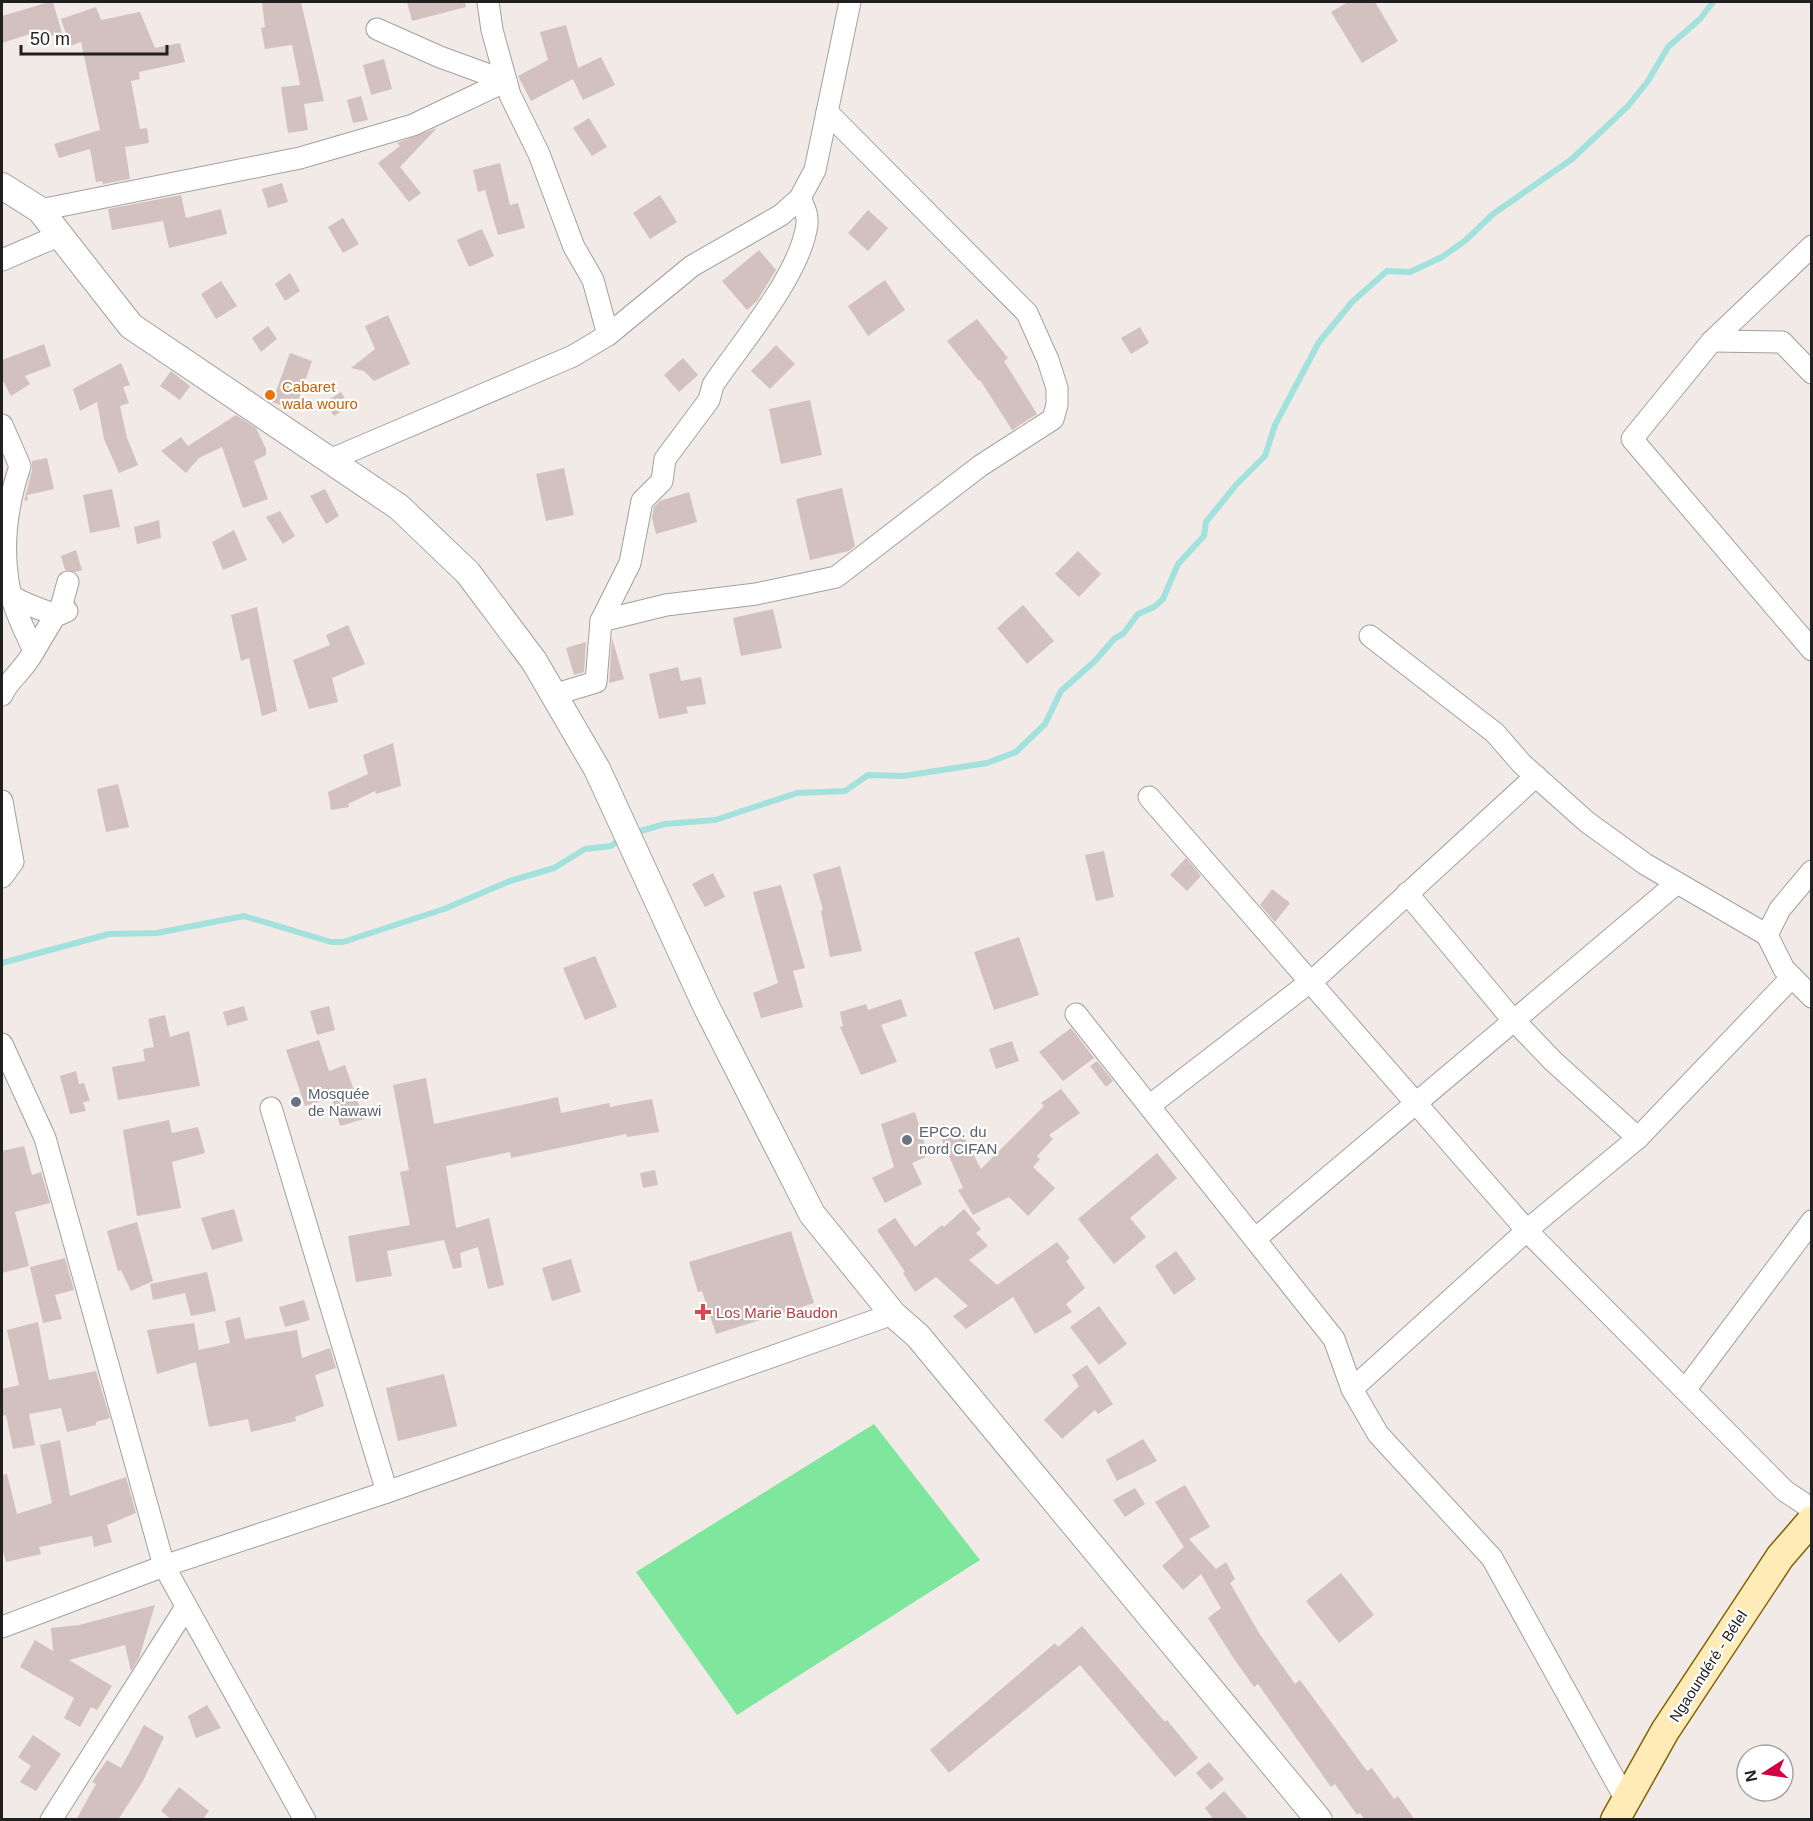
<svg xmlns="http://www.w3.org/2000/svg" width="1813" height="1821" font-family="Arial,sans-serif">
<rect width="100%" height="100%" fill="#f1eae6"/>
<!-- pitch -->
<path fill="#7ee69d" d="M874 1424 980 1560 737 1715 636 1572Z"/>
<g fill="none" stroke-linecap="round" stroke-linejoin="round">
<!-- stream -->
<g stroke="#a3e2dc" stroke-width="6">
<path d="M633 833 665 824 715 820 797 793 845 791 868 775 903 776 987 763 1016 752 1045 724 1061 691 1095 661 1115 638 1123 634 1138 614 1154 607 1163 599 1178 564 1204 536 1206 522 1236 485 1265 456 1275 425 1319 342 1353 301 1387 271 1410 272 1442 257 1466 240 1493 214 1572 159 1628 106 1648 81 1668 47 1700 19 1713 2"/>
<path d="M2 963 109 934 157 933 244 916 331 942H343L444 909 510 881 554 868 585 849 611 846 621 838"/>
</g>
</g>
<!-- building -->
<g fill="#d2c1bf">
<path d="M49 2H53L62 33 32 41 30 34 2 43V16Z"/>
<path d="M262 2H301L324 101 304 104 308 130 288 133 281 87 300 85 292 45 265 49 261 28 265 27Z"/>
<path d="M407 2H465L466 7 412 21Z"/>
<path d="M1348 2H1375L1398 41 1362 63 1331 12Z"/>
<path d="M96 7 101 20 140 12 155 48 180 43 185 62 139 72 140 79 131 81 140 129 147 128 149 143 125 147 130 179 103 184 102 181 96 182 90 149 59 158 54 144 100 130 81 42 70 46 61 19Z"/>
<path d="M566 25 578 68 601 57 615 85 583 100 573 79 531 101 518 76 548 60 540 32Z"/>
<path d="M384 59 392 89 371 95 363 65Z"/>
<path d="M361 96 368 120 353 123 347 100Z"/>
<path d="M589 118 607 147 592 156 573 128Z"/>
<path d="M437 128 400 167 421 193 409 202 378 163 400 146 397 143Z"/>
<path d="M500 163 510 205 518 203 525 228 498 235 485 190 478 192 473 170Z"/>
<path d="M282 183 288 202 268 208 262 189Z"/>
<path d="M181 195 186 218 221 209 227 234 169 248 163 221 112 230 108 209Z"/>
<path d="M660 195 677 222 650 239 633 213Z"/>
<path d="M868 210 888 228 868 251 848 233Z"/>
<path d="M343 218 359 244 343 253 328 227Z"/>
<path d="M482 229 494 256 469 267 457 240Z"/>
<path d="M759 250 776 270 757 301 747 310 722 281Z"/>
<path d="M290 273 300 291 285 301 275 284Z"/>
<path d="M885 280 905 310 868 336 848 306Z"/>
<path d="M221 281 237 306 216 319 201 294Z"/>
<path d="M388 315 410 364 374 381 364 371 351 368 375 349 365 326Z"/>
<path d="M977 319 1008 358 1004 361 1037 414 1012 430 980 380 979 381 947 341Z"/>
<path d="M268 326 277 339 261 352 252 338Z"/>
<path d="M1140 327 1149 343 1131 354 1121 338Z"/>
<path d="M44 344 51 366 25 376 30 384 11 396 2 379V360Z"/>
<path d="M776 345 795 364 770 389 751 371Z"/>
<path d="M290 353 312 361 295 410 272 402Z"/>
<path d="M683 358 698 375 679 392 664 375Z"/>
<path d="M121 363 130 385 123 387 129 403 120 406 127 438 138 465 119 473 104 439 97 402 80 411 73 389Z"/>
<path d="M171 371 190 386 180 400 160 386Z"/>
<path d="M341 392 349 406 334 416 325 402Z"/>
<path d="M810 400 822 455 781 464 769 409Z"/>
<path d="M236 415 256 428 266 449V455L254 461 268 499 243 508 222 447 199 458 186 473 161 451 181 437 188 446Z"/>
<path d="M47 458 54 489 27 495 28 500 24 501 32 470V461Z"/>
<path d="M564 468 574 515 546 521 536 474Z"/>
<path d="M842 488 855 546 849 551 810 560 796 499Z"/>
<path d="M112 489 120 527 90 533 83 495Z"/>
<path d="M325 489 339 516 326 524 310 496Z"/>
<path d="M689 492 697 522 656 534 652 518 654 507 660 501Z"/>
<path d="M280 511 295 536 283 544 266 517Z"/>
<path d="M159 520 161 538 137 544 134 527Z"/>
<path d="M234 530 247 560 223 570 212 542Z"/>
<path d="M76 550 82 570 76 572 65 570 61 556Z"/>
<path d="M1078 551 1101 574 1079 597 1055 574Z"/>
<path d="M1023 605 1054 641 1027 664 997 628Z"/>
<path d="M257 607 277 711 262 716 249 658 241 661 231 615Z"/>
<path d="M773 609 782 648 741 656 733 618Z"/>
<path d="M348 625 365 664 332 678 338 702 309 709 293 660 330 645 326 635Z"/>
<path d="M612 638 624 679 609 683Z"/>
<path d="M586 642 584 672 574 675 566 648Z"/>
<path d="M678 667 681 681 701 677 706 704 686 707 688 713 659 719 649 674Z"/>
<path d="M393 743 401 786 376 794 375 791 348 804 349 807 331 810 328 792 368 774 363 755Z"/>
<path d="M118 784 129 827 106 832 97 789Z"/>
<path d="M1104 851 1114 897 1096 901 1085 855Z"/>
<path d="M1186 858 1201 876 1187 891 1170 875Z"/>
<path d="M840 866 862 951 830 957 821 911 823 910 813 874Z"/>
<path d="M713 873 725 897 705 907 692 884Z"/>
<path d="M781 885 805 968 793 971 803 1007 761 1018 753 993 778 983 753 892Z"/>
<path d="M1272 889 1290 903 1275 922 1260 905Z"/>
<path d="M1019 937 1039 995 994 1010 974 952Z"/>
<path d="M595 956 617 1007 585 1020 563 968Z"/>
<path d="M901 999 907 1016 881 1025 897 1062 861 1075 840 1027 843 1026 840 1012 866 1004 868 1010Z"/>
<path d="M244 1006 248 1020 227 1026 223 1012Z"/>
<path d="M329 1006 335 1030 317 1035 310 1011Z"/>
<path d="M165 1015 170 1037 189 1031 200 1086 118 1100 112 1067 145 1061 143 1049 154 1047 148 1019Z"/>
<path d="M1071 1028 1094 1058 1063 1081 1039 1052Z"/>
<path d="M319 1040 329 1071 345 1065 364 1119 340 1126 332 1098 305 1106 286 1050Z"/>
<path d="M1012 1041 1019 1061 996 1069 989 1049Z"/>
<path d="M1097 1061 1113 1081 1106 1087 1090 1066Z"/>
<path d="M76 1071 79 1084 84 1083 90 1101 83 1102 86 1111 70 1114 60 1076Z"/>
<path d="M426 1078 434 1124 558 1097 561 1113 609 1103 610 1107 652 1099 659 1132 627 1137 626 1134 511 1158 510 1152 446 1166 456 1228 489 1218 504 1285 488 1289 478 1247 460 1253 462 1267 453 1269 444 1240 387 1251 392 1276 356 1282 348 1236 410 1225 400 1172 409 1170 393 1085Z"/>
<path d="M1061 1089 1080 1113 1049 1135 1053 1139 1037 1156 1040 1159 1033 1167 1055 1188 1028 1216 1009 1197 973 1215 958 1190 963 1188 941 1138 960 1129 981 1169 1044 1106 1041 1103Z"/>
<path d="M915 1112 928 1156 912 1163 922 1184 885 1203 872 1178 894 1167 881 1124Z"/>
<path d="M169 1120 172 1133 198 1127 205 1153 172 1162 181 1208 137 1216 123 1130Z"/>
<path d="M24 1146 32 1175 41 1172 50 1203 15 1212 29 1266 2 1273V1151Z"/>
<path d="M1157 1153 1177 1178 1130 1218 1146 1237 1114 1264 1078 1219Z"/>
<path d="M655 1170 658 1185 643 1188 640 1173Z"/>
<path d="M234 1209 243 1241 212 1250 201 1218Z"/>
<path d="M964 1209 981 1229 976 1233 988 1246 969 1260 997 1285 1057 1242 1070 1258 1066 1261 1085 1288 1066 1304 1072 1312 1035 1334 1013 1297 966 1329 953 1316 968 1306 936 1277 915 1292 903 1273 905 1272 877 1230 895 1218 915 1247 942 1225 944 1227Z"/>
<path d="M137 1222 153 1281 131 1291 121 1270 118 1271 107 1231Z"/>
<path d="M791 1231 814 1303 716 1334 702 1291 698 1292 689 1262Z"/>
<path d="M1176 1251 1196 1279 1174 1295 1155 1266Z"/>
<path d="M65 1258 74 1290 55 1295 62 1319 43 1323 30 1267Z"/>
<path d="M571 1259 581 1292 552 1301 542 1268Z"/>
<path d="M207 1272 216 1311 191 1316 185 1293 153 1300 150 1284Z"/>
<path d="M304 1300 310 1320 285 1327 279 1307Z"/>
<path d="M1099 1306 1127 1344 1099 1365 1070 1327Z"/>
<path d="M240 1317 245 1339 297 1330 302 1358 330 1348 336 1368 315 1375 324 1406 295 1417 296 1421 251 1432 248 1419 209 1427 196 1362 157 1374 147 1330 194 1323 199 1350 230 1343 225 1321Z"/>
<path d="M38 1322 49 1380 96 1371 110 1418 96 1422V1425L67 1432 61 1408 29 1414 35 1445 13 1449 6 1415 2 1416V1389L19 1385 7 1330Z"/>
<path d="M1087 1365 1113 1404 1098 1414 1095 1410 1062 1439 1044 1420 1079 1386 1072 1375Z"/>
<path d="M444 1374 457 1426 398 1441 386 1388Z"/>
<path d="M1143 1439 1157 1461 1117 1481 1106 1460Z"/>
<path d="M60 1440 70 1496 126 1477 136 1513 107 1525 112 1542 94 1547 92 1536 39 1547 41 1554 6 1562 2 1547V1475L7 1474 17 1514 52 1503 40 1445Z"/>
<path d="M1185 1485 1210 1527 1189 1539 1216 1569 1226 1562 1235 1579 1230 1583 1259 1633 1295 1684 1300 1680 1367 1771 1372 1768 1394 1799 1398 1796 1415 1820H1365L1360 1813 1357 1815 1335 1784 1331 1787 1258 1684 1254 1687 1234 1659 1208 1618 1221 1608 1201 1574 1183 1590 1162 1566 1184 1547 1155 1502Z"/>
<path d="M1135 1488 1145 1504 1125 1517 1113 1500Z"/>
<path d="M1341 1573 1374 1615 1339 1643 1306 1601Z"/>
<path d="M155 1605 139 1658 131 1671 125 1645 69 1660 112 1686 97 1710 91 1707 80 1727 64 1718 74 1698 20 1667 35 1640 53 1651 51 1628 79 1625Z"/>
<path d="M1082 1626 1165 1722 1167 1720 1198 1758 1175 1777 1080 1665 949 1773 930 1750 1055 1643 1058 1647Z"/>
<path d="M207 1705 221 1728 196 1738 188 1716Z"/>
<path d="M144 1725 164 1737 143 1781 118 1820H76L96 1784 92 1782 107 1760 121 1768Z"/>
<path d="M33 1735 61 1754 36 1791 20 1782 31 1766 18 1757Z"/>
<path d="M1209 1762 1224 1779 1211 1790 1196 1773Z"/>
<path d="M179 1787 209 1811 202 1820H172L161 1811Z"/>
<path d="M1224 1791 1249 1820H1214L1205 1808Z"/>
</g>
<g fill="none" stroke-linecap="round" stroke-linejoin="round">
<!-- minor casing -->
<g stroke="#a1a1a1" stroke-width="23">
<g id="minor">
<path d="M488 2 492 30 510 95 539 154 574 247 593 280 608 335"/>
<path d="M40 210 300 158 413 125 506 81 440 57 377 29"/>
<path d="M1812 246 1712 341 1632 439 1812 650"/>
<path d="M2 260 58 236"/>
<path d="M1712 341 1782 342 1812 373"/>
<path d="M2 425 20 466C8 502 2 543 8 581 12 606 24 629 34 651 25 669 8 680 2 695"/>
<path d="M332 459 573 356 608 335 692 266 781 215 800 198 815 170 850 2"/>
<path d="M6 591C17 603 41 608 56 616L67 611"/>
<path d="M601 621 630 563 642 501 662 481 665 459 709 400 713 385C741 343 801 274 807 224 808 214 804 207 800 198"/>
<path d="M1370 636 1495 733 1522 764 1587 822 1645 864 1767 935 1784 969 1812 997"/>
<path d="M34 651 62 604 68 582"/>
<path d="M553 695 596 682 601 621 666 605 756 594 836 577 980 466 1053 419 1057 405V388L1048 360 1027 313 827 112"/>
<path d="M1149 797 1530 1234 1785 1491 1812 1509"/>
<path d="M2 801 13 862 2 877"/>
<path d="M1407 893 1507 1013 1553 1061 1638 1138"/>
<path d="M1767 935 1780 909 1812 871"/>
<path d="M1076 1014 1334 1339 1352 1389 1378 1434 1492 1558 1626 1800"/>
<path d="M2 1044 45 1138 164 1566 305 1820"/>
<path d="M1149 1106 1319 975 1536 776"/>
<path d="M271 1108 387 1492"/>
<path d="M1255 1239 1677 883"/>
<path d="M1352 1389 1533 1225 1638 1138 1792 977"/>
<path d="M1685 1390 1812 1221"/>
<path d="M2 1627 164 1566 387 1492 893 1314"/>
<path d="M51 1820 186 1607"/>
</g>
</g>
<!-- tertiary casing -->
<g stroke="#a1a1a1" stroke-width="28">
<path id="tertiary" d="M2 186 40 210 131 326 399 507 468 573 534 661 597 769 706 1006 812 1214 893 1314 918 1336 1319 1820"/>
</g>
<!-- secondary casing -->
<g stroke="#7e6400" stroke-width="31">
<path id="secondary" d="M1615 1820 1665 1731 1780 1557 1812 1520"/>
</g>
<!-- minor -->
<use href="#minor" stroke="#fff" stroke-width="21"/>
<!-- tertiary -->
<use href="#tertiary" stroke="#fff" stroke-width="26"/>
<!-- secondary -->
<use href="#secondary" stroke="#ffebb7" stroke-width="28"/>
</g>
<!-- markers -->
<circle fill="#e8710a" stroke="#fff" stroke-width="2" cx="270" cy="395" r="6"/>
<g fill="#6b7280" stroke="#fff" stroke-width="2">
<circle cx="296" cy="1102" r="6"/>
<circle cx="907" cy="1140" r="6"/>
</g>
<path fill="#e0444e" stroke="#fff" stroke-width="2" d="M700 1303h6v6h6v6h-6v6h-6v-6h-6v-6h6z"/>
<g text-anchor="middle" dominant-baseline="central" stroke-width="4.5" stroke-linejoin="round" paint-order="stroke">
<!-- food labels -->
<g font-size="15" fill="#c56008" stroke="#fff" text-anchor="start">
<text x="282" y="386">Cabaret<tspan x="282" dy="17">wala wouro</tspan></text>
</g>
<!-- worship labels -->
<g font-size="15" fill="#5b616d" stroke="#fff" text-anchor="start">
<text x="308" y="1093">Mosquée<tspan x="308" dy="17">de Nawawi</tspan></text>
<text x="919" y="1131">EPCO. du<tspan x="919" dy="17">nord CIFAN</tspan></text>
</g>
<!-- health labels -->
<g font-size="15" fill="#be3a42" stroke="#fff" text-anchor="start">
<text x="716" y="1312">Los Marie Baudon</text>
</g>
<!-- street labels -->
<g font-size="15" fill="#202020" stroke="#fff">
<text transform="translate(1708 1666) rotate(-57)">Ngaoundéré - Bélel</text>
</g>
</g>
<!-- border -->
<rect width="1813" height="1821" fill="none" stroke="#202020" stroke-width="6"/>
<!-- north arrow -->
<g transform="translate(1765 1773) rotate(258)"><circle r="28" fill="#ffffff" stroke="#a6a6a6" stroke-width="1.5"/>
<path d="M0-4.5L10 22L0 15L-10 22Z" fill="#d00043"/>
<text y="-9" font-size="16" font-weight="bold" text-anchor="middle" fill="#202020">N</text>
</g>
<!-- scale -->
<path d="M21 45v9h146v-9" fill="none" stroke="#202020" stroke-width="3"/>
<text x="30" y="45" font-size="18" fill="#202020" stroke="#ffffff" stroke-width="4.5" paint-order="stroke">50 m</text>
</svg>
